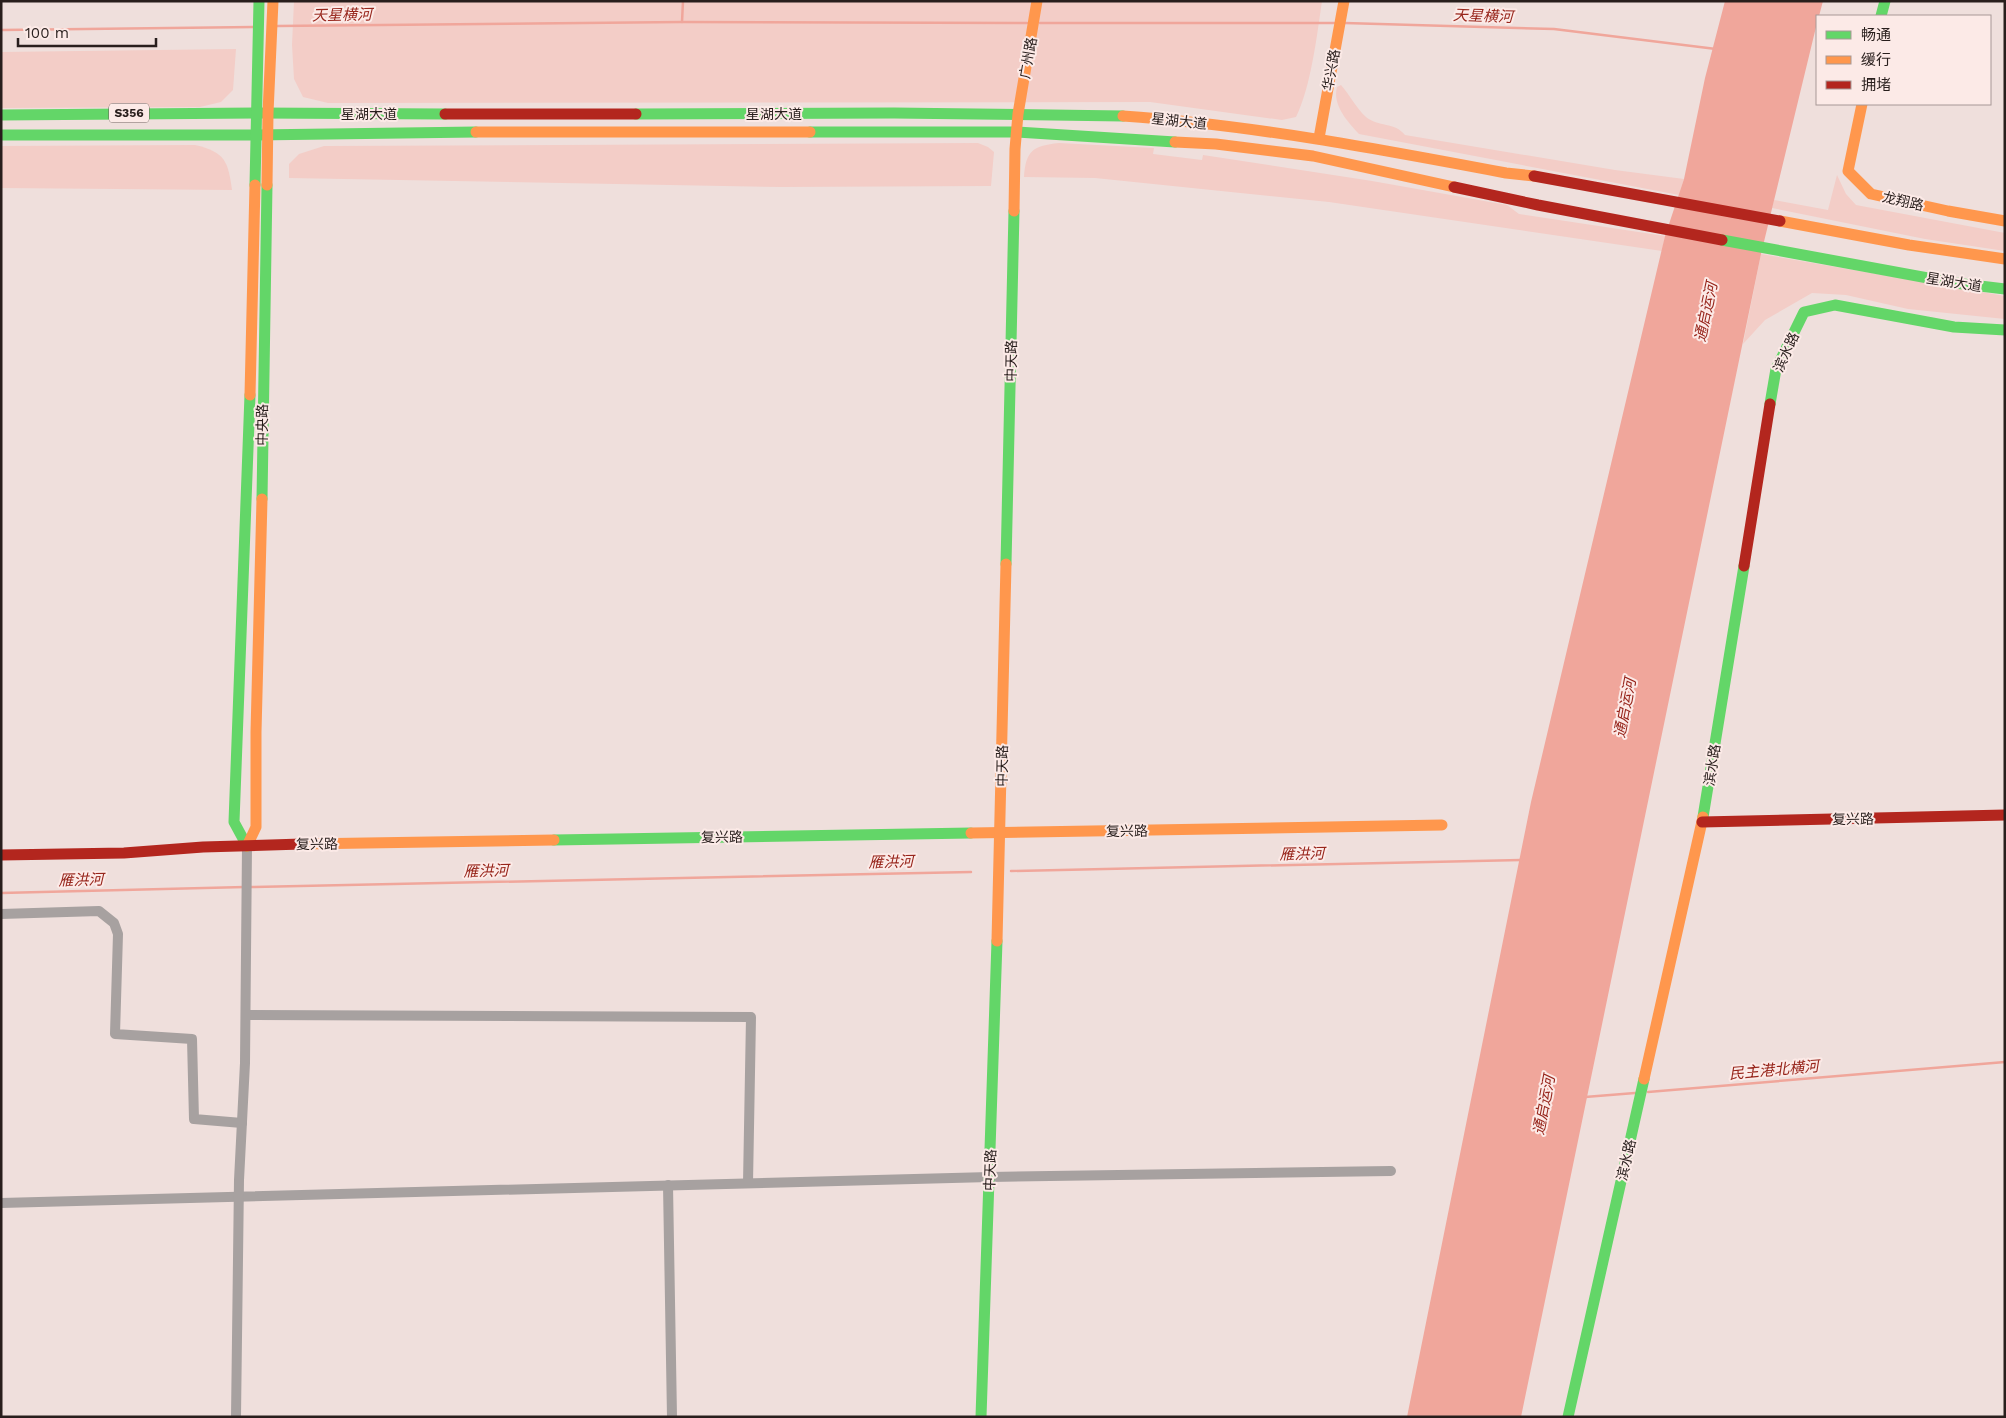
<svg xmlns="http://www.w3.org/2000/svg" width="2006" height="1418" font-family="'Work Sans','Noto Sans SC',sans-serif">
<rect width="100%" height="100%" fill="#efdfdc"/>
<!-- green -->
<g fill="#f3cdc7">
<path d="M294 1H1322C1317 35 1311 87 1296 117L1282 120 1150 102 328 103 303 97 294 79 292 45Z"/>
<path d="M236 49 233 90 221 102 200 107 1 108V52Z"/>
<path d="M1341 85C1350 95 1356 108 1366 117 1378 127 1395 122 1405 135L1615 170 1684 179 1679 195 1359 134C1348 122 1332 105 1337 87Z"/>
<path d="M978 143 988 147 994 152 991 186 781 187 289 178V164L299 154 324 146Z"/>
<path d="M1059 143 1154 148 1153 154 1202 160 1203 155 1372 181 1507 205 1519 214 1665 236 1662 251 1329 202 1095 178 1024 177C1026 150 1033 146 1059 143Z"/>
<path d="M195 145C225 152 228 161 232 190L1 188V146Z"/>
<path d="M1837 175 1846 194 1856 205 2005 233V251L1925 239 1772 208 1774 200 1828 210Z"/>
<path d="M1761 254 2005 296V319L1908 309 1846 295 1812 293 1765 320 1743 344Z"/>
</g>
<!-- water -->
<path fill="#f0a69b" d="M1725 1H1823L1819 16H1817V23L1761 254 1521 1417H1407L1531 802 1665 236 1684 179 1705 78Z"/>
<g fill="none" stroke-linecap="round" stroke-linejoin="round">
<!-- stream -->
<g stroke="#f0a69b" stroke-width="2.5">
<path d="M682 22 683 1"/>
<path d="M1040 23H1334"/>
<path d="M1345 23 1554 29 1716 49"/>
<path d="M277 26 682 22 1027 23"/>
<path d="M1 30 254 27"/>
<path d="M1011 871 1521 860"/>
<path d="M251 887 971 872"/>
<path d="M1 893 245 887"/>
<path d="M1648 1092 2005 1062"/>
<path d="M1585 1097 1635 1093"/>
</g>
<!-- street -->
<g stroke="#a7a1a0" stroke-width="10">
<path d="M1 914 99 911 114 923 118 934 115 1034 192 1039 194 1119 242 1123"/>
<path d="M246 1015 751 1017 748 1183"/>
<path d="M668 1185 672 1417"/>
<path d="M1 1203 990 1177 1391 1171"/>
<path d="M236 1417 239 1180 245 1063 247 846"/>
</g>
<!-- fast -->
<g stroke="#63d668" stroke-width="11">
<path d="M1881 16 1885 1"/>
<path d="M636 114 894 113 1123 116"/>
<path d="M1 115 257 113 445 114"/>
<path d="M810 132H1017L1175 142"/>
<path d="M1 135H255L476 132"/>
<path d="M255 185 259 1"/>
<path d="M1722 240 1955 283 2005 289"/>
<path d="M1770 404 1776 369 1804 312 1835 305 1954 327 2005 330"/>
<path d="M262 499 267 185"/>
<path d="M1006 564 1014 211"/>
<path d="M1703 817 1744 566"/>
<path d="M554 840 971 833"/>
<path d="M247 846 234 822 250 395"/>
<path d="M981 1417 997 941"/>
<path d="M1568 1417 1644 1079"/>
</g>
<!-- slow -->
<g stroke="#ff974d" stroke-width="11">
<path d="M1862 104 1848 171 1871 194 1948 211 2005 221"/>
<path d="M1123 116C1252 125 1379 149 1506 173L1534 176"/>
<path d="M476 132H810"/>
<path d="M1319 138 1344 1"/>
<path d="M1175 142 1216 144 1313 156 1454 187"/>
<path d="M267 185 268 113 273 1"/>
<path d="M1014 211 1015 149 1018 114 1037 1"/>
<path d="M1780 221 1909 245 2005 259"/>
<path d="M250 395 255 185"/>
<path d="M971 833 1442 825"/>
<path d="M302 844 554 840"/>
<path d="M247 846 256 827V732L262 499"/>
<path d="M997 941 1006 564"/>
<path d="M1644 1079 1703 817"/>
</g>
<!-- jam -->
<g stroke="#b3261e" stroke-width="11">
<path d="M445 114H636"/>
<path d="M1534 176 1780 221"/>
<path d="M1454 187 1538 205 1722 240"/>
<path d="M1744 566 1770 404"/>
<path d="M1702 822 2005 815"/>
<path d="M1 855 124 853 203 847 302 844"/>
</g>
</g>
<g text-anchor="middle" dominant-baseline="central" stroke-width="4" stroke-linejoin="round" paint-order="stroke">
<!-- shield labels -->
<rect fill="#fceae7" stroke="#685b59" stroke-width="1" x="109" y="103.5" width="40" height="19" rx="4"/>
<g font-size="12" font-weight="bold" fill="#281e1c">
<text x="129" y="113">S356</text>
</g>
<!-- street labels -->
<g font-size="14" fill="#281e1c" stroke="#fceae7">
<text transform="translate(1028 58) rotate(-80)">广州路</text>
<text transform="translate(1331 70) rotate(-80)">华兴路</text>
<text x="369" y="114">星湖大道</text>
<text x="774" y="114">星湖大道</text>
<text transform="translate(1179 121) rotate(6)">星湖大道</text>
<text transform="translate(1903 201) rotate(13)">龙翔路</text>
<text transform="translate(1954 282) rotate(9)">星湖大道</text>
<text transform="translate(1786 352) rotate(-66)">滨水路</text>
<text transform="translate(1011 361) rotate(-89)">中天路</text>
<text transform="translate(262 425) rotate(-89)">中央路</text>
<text transform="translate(1712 765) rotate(-81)">滨水路</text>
<text transform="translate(1002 766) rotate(-89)">中天路</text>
<text transform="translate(1853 819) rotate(-1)">复兴路</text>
<text transform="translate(1127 831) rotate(-1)">复兴路</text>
<text transform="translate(722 837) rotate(-1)">复兴路</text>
<text transform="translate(317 844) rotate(-1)">复兴路</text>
<text transform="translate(1626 1160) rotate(-77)">滨水路</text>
<text transform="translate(990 1170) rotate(-88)">中天路</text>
</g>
<!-- water labels -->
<g font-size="15" font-style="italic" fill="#97251b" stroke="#fceae7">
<text transform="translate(342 15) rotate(-1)">天星横河</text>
<text transform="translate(1483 16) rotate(2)">天星横河</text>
<text transform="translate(1706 312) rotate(-78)">通启运河</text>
<text transform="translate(1625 708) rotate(-79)">通启运河</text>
<text transform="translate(1302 854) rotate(-1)">雁洪河</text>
<text transform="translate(891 862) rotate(-1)">雁洪河</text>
<text transform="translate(486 871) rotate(-1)">雁洪河</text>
<text transform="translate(81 880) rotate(-1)">雁洪河</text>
<text transform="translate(1774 1070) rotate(-5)">民主港北横河</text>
<text transform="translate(1544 1105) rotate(-79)">通启运河</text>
</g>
</g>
<!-- border -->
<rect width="2006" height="1418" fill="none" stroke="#281e1c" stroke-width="5"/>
<!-- legend -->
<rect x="1816" y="15" width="175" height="90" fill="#fceae7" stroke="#a79896"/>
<rect x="1826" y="31" width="25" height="8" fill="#63d668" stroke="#a79896"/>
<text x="1861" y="40" font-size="15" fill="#281e1c">畅通</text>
<rect x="1826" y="56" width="25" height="8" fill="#ff974d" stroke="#a79896"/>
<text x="1861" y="65" font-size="15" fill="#281e1c">缓行</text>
<rect x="1826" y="81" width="25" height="8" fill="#b3261e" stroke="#a79896"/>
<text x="1861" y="90" font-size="15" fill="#281e1c">拥堵</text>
<!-- scale -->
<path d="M18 38v8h138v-8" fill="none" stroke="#281e1c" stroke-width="2.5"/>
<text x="25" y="38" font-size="15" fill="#281e1c" stroke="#fceae7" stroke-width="4" paint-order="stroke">100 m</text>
</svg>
